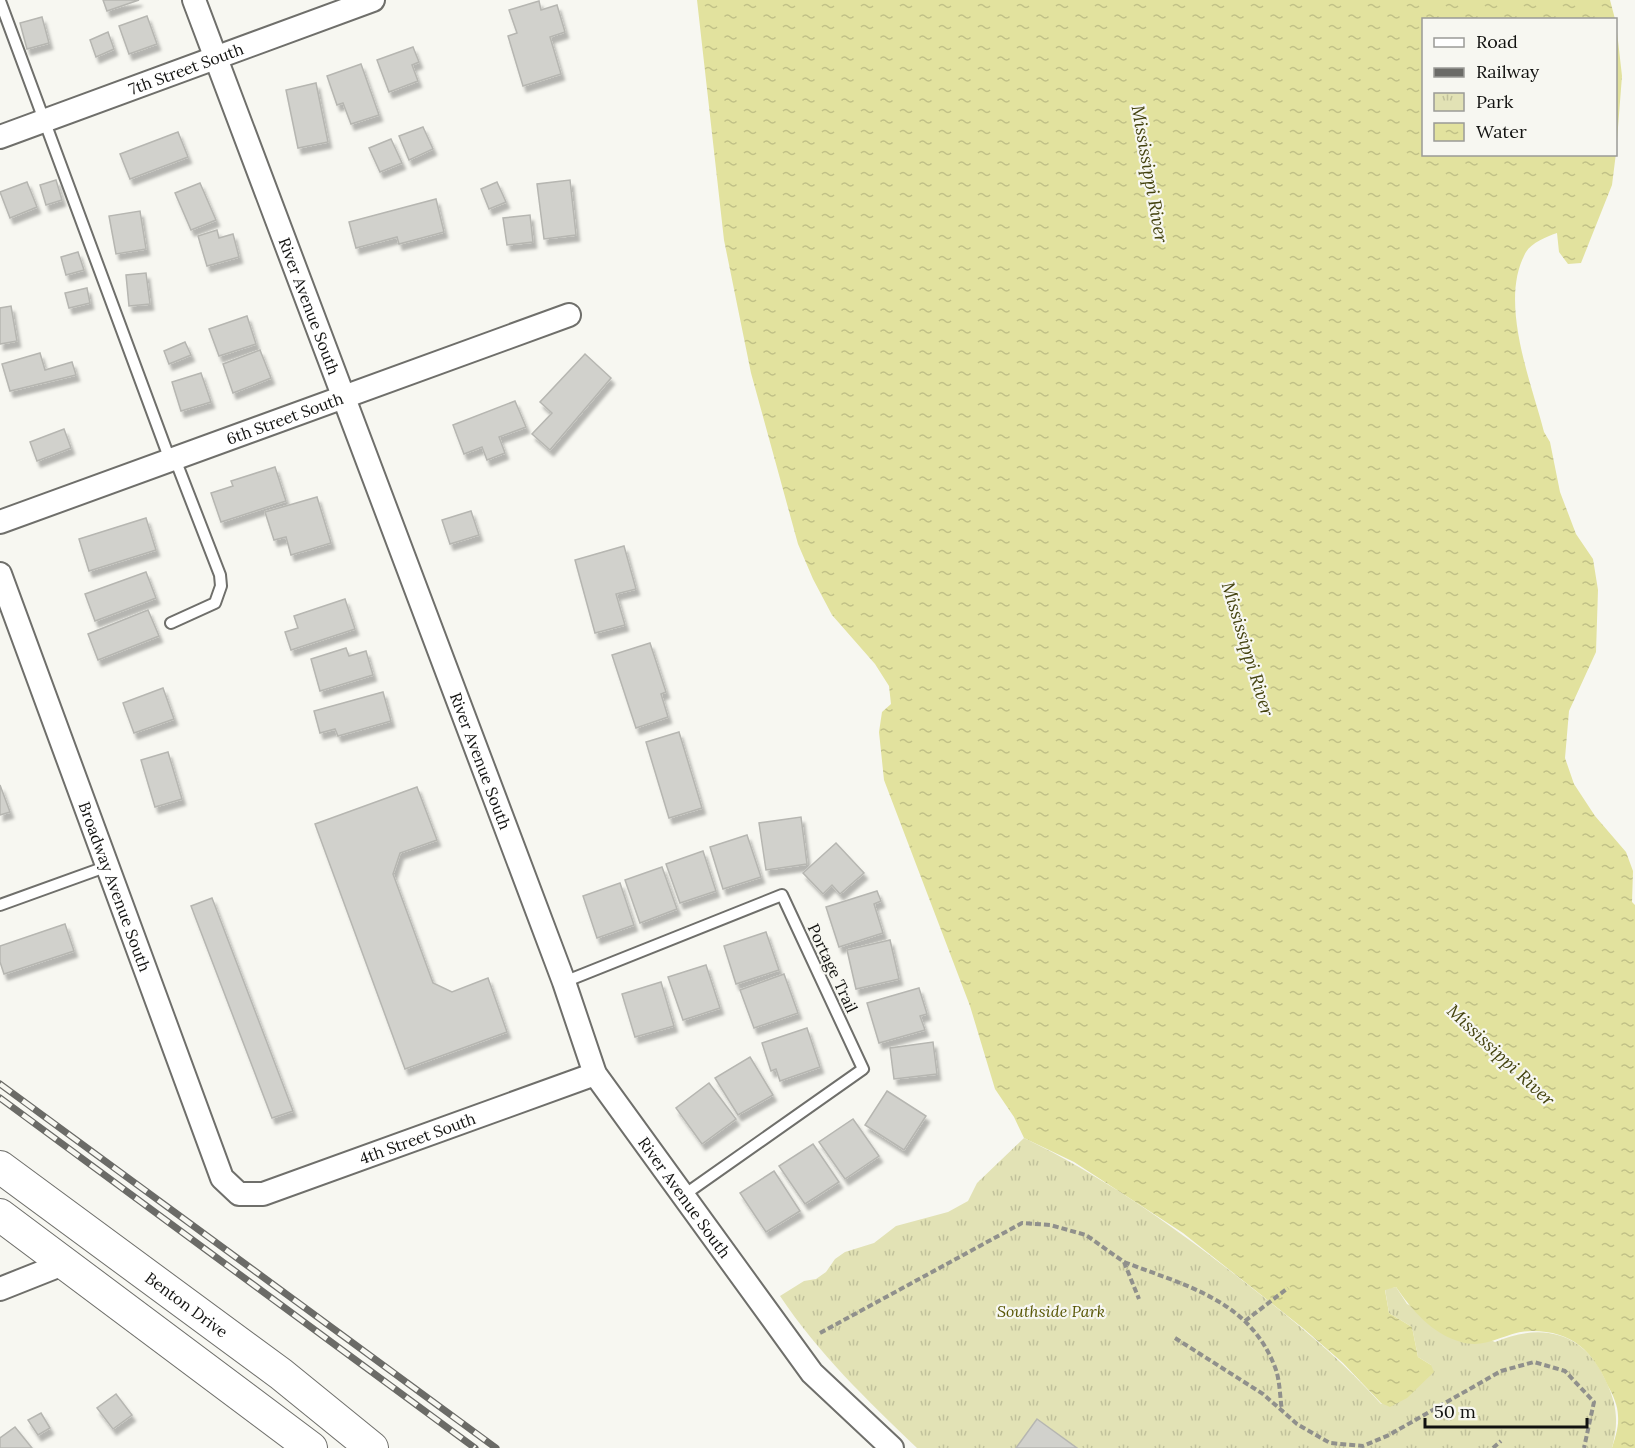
<svg xmlns="http://www.w3.org/2000/svg" width="1635" height="1448" font-family="Lora,serif">
<defs>
<pattern id="park-tufts" width="24" height="20" patternUnits="userSpaceOnUse" patternTransform="scale(1.5)"><rect width="24" height="20" fill="#e2e2b5"/><path d="M3 7l-1-3M5 7V3M7 7l1-3M15 17l-1-3M17 17v-4M19 17l1-3" fill="none" stroke="#c1c19b"/></pattern>
<pattern id="water-ripples" width="26" height="14" patternUnits="userSpaceOnUse" patternTransform="scale(1.5)"><rect width="26" height="14" fill="#e2e29e"/><path d="M2 4q2-2 4 0t4 0M15 11q2-2 4 0t4 0" fill="none" stroke="#c1c187"/></pattern>
<filter id="shadow"><feDropShadow dx="3.5" dy="6" stdDeviation="1.5" flood-color="#0004"/></filter>
</defs>
<rect width="100%" height="100%" fill="#f7f7f1"/>
<!-- park -->
<path fill="url(#park-tufts)" d="M1024 1138C1107 1178 1180 1231 1252 1288 1298 1324 1342 1360 1381 1404L1431 1365 1418 1357 1412 1327 1389 1313 1385 1289 1396 1287 1407 1304 1495 1342C1542 1322 1584 1332 1606 1381 1617 1405 1619 1422 1612 1448H917C867 1400 818 1353 780 1296L804 1281 816 1279 826 1272 835 1259 845 1252 874 1243 896 1226 948 1212 968 1201 977 1183Z"/>
<!-- water -->
<path fill="url(#water-ripples)" d="M697 0H1610L1615 19 1424 20V154H1616V23L1622 76 1616 153 1612 185 1581 263 1568 264 1559 252 1557 233C1548 236 1531 243 1526 252 1498 301 1531 381 1544 432L1550 442 1560 492 1576 534 1593 559 1598 590 1596 652 1569 711 1565 758 1574 784 1595 816 1626 852 1633 871 1632 902 1635 905V1448H1612C1615 1438 1619 1427 1618 1416 1618 1406 1613 1395 1608 1386 1593 1351 1572 1331 1532 1331 1506 1331 1487 1350 1461 1342 1432 1334 1412 1310 1396 1287L1385 1290 1389 1313 1412 1327 1418 1357 1431 1365 1434 1372 1407 1398 1390 1407 1381 1403 1343 1363 1304 1329 1183 1233 1074 1162 1024 1138 1014 1117 995 1089 970 1006 884 780 879 732 882 712 891 704 889 686 875 664 832 615 813 579 798 544 751 373 724 240Z"/>
<!-- building -->
<g fill="#d1d1cc" stroke="#b6b6b1" stroke-width="1.5" filter="url(#shadow)">
<path d="M103 0H139L107 11Z"/>
<path d="M539 1 541 10 557 5 565 32 550 37 561 74 523 86 508 36 517 33 509 10Z"/>
<path d="M147 16 157 44 129 54 119 26Z"/>
<path d="M42 17 49 43 27 49 20 23Z"/>
<path d="M108 32 114 49 96 57 90 40Z"/>
<path d="M413 47 419 62 412 65 418 81 389 92 377 60Z"/>
<path d="M361 64 379 115 351 124 343 103 337 105 327 76Z"/>
<path d="M316 83 328 142 298 148 286 90Z"/>
<path d="M423 127 433 149 409 160 399 136Z"/>
<path d="M178 132 188 157 130 179 120 154Z"/>
<path d="M391 139 402 163 380 172 369 148Z"/>
<path d="M56 180 62 200 46 205 40 185Z"/>
<path d="M570 180 576 235 544 239 537 184Z"/>
<path d="M27 182 37 207 10 218 0 192Z"/>
<path d="M497 182 506 202 489 209 481 189Z"/>
<path d="M200 183 216 220 191 230 175 193Z"/>
<path d="M436 199 444 232 399 244 397 237 356 248 349 222Z"/>
<path d="M140 211 146 249 116 254 109 216Z"/>
<path d="M530 215 533 242 507 245 503 218Z"/>
<path d="M217 230 219 238 233 234 239 257 207 266 198 236Z"/>
<path d="M78 252 84 270 66 275 61 257Z"/>
<path d="M146 273 150 304 129 306 126 275Z"/>
<path d="M87 288 90 303 69 308 65 293Z"/>
<path d="M11 306 17 341 0 344V308Z"/>
<path d="M247 316 256 344 219 356 209 329Z"/>
<path d="M185 342 191 355 169 364 164 351Z"/>
<path d="M260 350 271 378 233 393 223 364Z"/>
<path d="M40 353 45 370 72 362 76 375 10 391 2 364Z"/>
<path d="M585 354 611 378 550 450 532 434 552 413 540 402Z"/>
<path d="M201 373 211 402 181 411 172 382Z"/>
<path d="M515 401 526 427 499 437 505 453 487 460 482 447 464 454 453 425Z"/>
<path d="M64 429 71 448 37 461 30 442Z"/>
<path d="M275 467 286 501 221 522 211 493 233 486 231 481Z"/>
<path d="M317 497 331 543 291 555 286 537 274 540 265 512Z"/>
<path d="M471 511 479 535 450 544 442 520Z"/>
<path d="M146 518 156 550 89 571 79 539Z"/>
<path d="M624 546 636 589 616 594 625 625 595 633 575 560Z"/>
<path d="M146 572 156 598 95 621 85 594Z"/>
<path d="M345 599 355 629 291 650 285 632 298 628 294 616Z"/>
<path d="M148 610 159 636 98 660 88 634Z"/>
<path d="M650 643 666 692 661 694 668 717 636 728 612 655Z"/>
<path d="M346 648 349 656 366 651 373 675 320 691 311 659Z"/>
<path d="M163 688 174 719 134 733 123 703Z"/>
<path d="M383 692 391 721 338 736 335 729 320 733 314 711Z"/>
<path d="M679 732 702 808 669 818 646 742Z"/>
<path d="M168 752 182 799 155 807 141 760Z"/>
<path d="M0 785 10 812 0 815Z"/>
<path d="M417 787 437 840 400 853 393 874 433 983 452 992 488 978 507 1032 405 1069 315 824Z"/>
<path d="M801 817 807 864 766 870 759 823Z"/>
<path d="M747 835 761 877 723 889 710 847Z"/>
<path d="M836 843 864 873 840 894 832 885 823 894 803 873Z"/>
<path d="M703 851 716 891 680 903 666 864Z"/>
<path d="M662 867 677 909 640 923 625 880Z"/>
<path d="M620 883 634 925 597 938 583 896Z"/>
<path d="M877 891 881 901 874 904 883 933 839 947 826 907Z"/>
<path d="M212 898 293 1111 272 1118 191 906Z"/>
<path d="M65 924 74 951 4 974 0 962V946Z"/>
<path d="M766 932 779 970 736 984 724 946Z"/>
<path d="M890 940 899 979 856 989 847 950Z"/>
<path d="M706 965 720 1008 683 1020 668 977Z"/>
<path d="M784 974 798 1013 754 1028 740 990Z"/>
<path d="M661 982 674 1026 635 1037 622 994Z"/>
<path d="M919 988 927 1014 920 1016 925 1030 879 1043 867 1003Z"/>
<path d="M807 1028 820 1067 780 1081 776 1069 771 1071 762 1043Z"/>
<path d="M933 1042 937 1074 894 1079 890 1048Z"/>
<path d="M750 1057 773 1095 738 1115 715 1078Z"/>
<path d="M709 1083 736 1119 702 1144 676 1108Z"/>
<path d="M887 1091 926 1116 904 1150 865 1125Z"/>
<path d="M853 1119 879 1156 845 1179 819 1142Z"/>
<path d="M813 1144 839 1182 805 1204 779 1166Z"/>
<path d="M774 1171 800 1211 766 1232 740 1193Z"/>
<path d="M116 1394 132 1415 113 1429 97 1408Z"/>
<path d="M41 1413 50 1428 38 1435 28 1420Z"/>
<path d="M1037 1419 1077 1448H1016Z"/>
<path d="M15 1427 32 1448H0V1438Z"/>
</g>
<g fill="none" stroke-linecap="round" stroke-linejoin="round">
<!-- lane casing -->
<g stroke="#6f6f6b" stroke-width="14">
<g id="lane">
<path d="M0 1 170 460"/>
<path d="M171 623 215 603 221 586 220 575 175 459"/>
<path d="M0 905 108 866"/>
<path d="M564 982 782 895 863 1069 684 1195"/>
</g>
</g>
<!-- street casing -->
<g stroke="#6f6f6b" stroke-width="26">
<g id="street">
<path id="s1" d="M194 0 564 982 595 1074 812 1373 892 1448"/>
<path id="s2" d="M0 137 373 0"/>
<path id="s3" d="M0 522 569 315"/>
<path id="s4" d="M0 574 222 1178 239 1194H263L595 1074"/>
<path d="M0 1289 63 1264"/>
</g>
</g>
<!-- secondary casing -->
<g stroke="#6f6f6b" stroke-width="34">
<g id="secondary">
<path id="s5" d="M0 1167 281 1374 372 1448"/>
<path d="M0 1215 311 1448"/>
</g>
</g>
<!-- path -->
<g stroke="#90908c" stroke-width="4" stroke-dasharray="6 3" stroke-linecap="butt">
<path d="M1124 1262C1186 1286 1251 1300 1276 1370 1280 1382 1280 1398 1282 1411"/>
<path d="M1245 1321 1288 1288"/>
<path d="M820 1333 1022 1223 1050 1225 1086 1235 1124 1262 1139 1299"/>
<path d="M1175 1338 1263 1394 1297 1424 1330 1443 1363 1446 1389 1435 1501 1371 1534 1362 1565 1371 1594 1402 1584 1448"/>
<path d="M1493 1448 1501 1441"/>
</g>
<!-- lane -->
<use href="#lane" stroke="#fff" stroke-width="10"/>
<!-- street -->
<use href="#street" stroke="#fff" stroke-width="22"/>
<!-- secondary -->
<use href="#secondary" stroke="#fff" stroke-width="32"/>
<!-- rail casing -->
<g stroke="#6b6b67" stroke-width="7">
<g id="rail">
<path d="M0 1084 496 1448"/>
<path d="M0 1098 475 1448"/>
</g>
</g>
<!-- rail -->
<use href="#rail" stroke="#f7f7f1" stroke-width="4.5" stroke-dasharray="14" stroke-linecap="butt"/>
</g>
<g text-anchor="middle" dominant-baseline="central" stroke-width="4.5" stroke-linejoin="round" paint-order="stroke">
<!-- street labels -->
<g font-size="16" fill="#121210" stroke="#f7f7f1">
<text stroke="none"><textPath href="#s2" startOffset="198">7th Street South</textPath></text>
<text stroke="none"><textPath href="#s1" startOffset="327">River Avenue South</textPath></text>
<text stroke="none"><textPath href="#s3" startOffset="303">6th Street South</textPath></text>
<text stroke="none"><textPath href="#s1" startOffset="813">River Avenue South</textPath></text>
<text stroke="none"><textPath href="#s4" startOffset="333">Broadway Avenue South</textPath></text>
<text transform="translate(833 968) rotate(65)">Portage Trail</text>
<text stroke="none"><textPath href="#s4" startOffset="855">4th Street South</textPath></text>
<text stroke="none"><textPath href="#s1" startOffset="1299">River Avenue South</textPath></text>
<text stroke="none"><textPath href="#s5" startOffset="232">Benton Drive</textPath></text>
</g>
<!-- park labels -->
<g font-size="16" font-style="italic" fill="#585604" stroke="#f7f7f1">
<text x="1051" y="1311">Southside Park</text>
</g>
<!-- water labels -->
<g font-size="18" font-style="italic" fill="#43420e" stroke="#f7f7f1">
<text transform="translate(1150 174) rotate(80)">Mississippi River</text>
<text transform="translate(1248 649) rotate(73)">Mississippi River</text>
<text transform="translate(1501 1055) rotate(43)">Mississippi River</text>
</g>
</g>
<!-- legend -->
<rect x="1422" y="18" width="195" height="138" fill="#f7f7f1" stroke="#9b9b97" stroke-width="1.5"/>
<rect x="1434" y="38" width="30" height="9" fill="#ffffff" stroke="#9b9b97" stroke-width="1.5"/>
<text x="1476" y="48" font-size="18" fill="#121210">Road</text>
<rect x="1434" y="68" width="30" height="9" fill="#6b6b67" stroke="#9b9b97" stroke-width="1.5"/>
<text x="1476" y="78" font-size="18" fill="#121210">Railway</text>
<rect x="1434" y="93" width="30" height="18" fill="url(#park-tufts)" stroke="#9b9b97" stroke-width="1.5"/>
<text x="1476" y="108" font-size="18" fill="#121210">Park</text>
<rect x="1434" y="123" width="30" height="18" fill="url(#water-ripples)" stroke="#9b9b97" stroke-width="1.5"/>
<text x="1476" y="138" font-size="18" fill="#121210">Water</text>
<!-- scale -->
<path d="M1425 1418v9h162v-9" fill="none" stroke="#121210" stroke-width="3"/>
<text x="1434" y="1418" font-size="18" fill="#121210" stroke="#f7f7f1" stroke-width="4.5" paint-order="stroke">50 m</text>
</svg>
